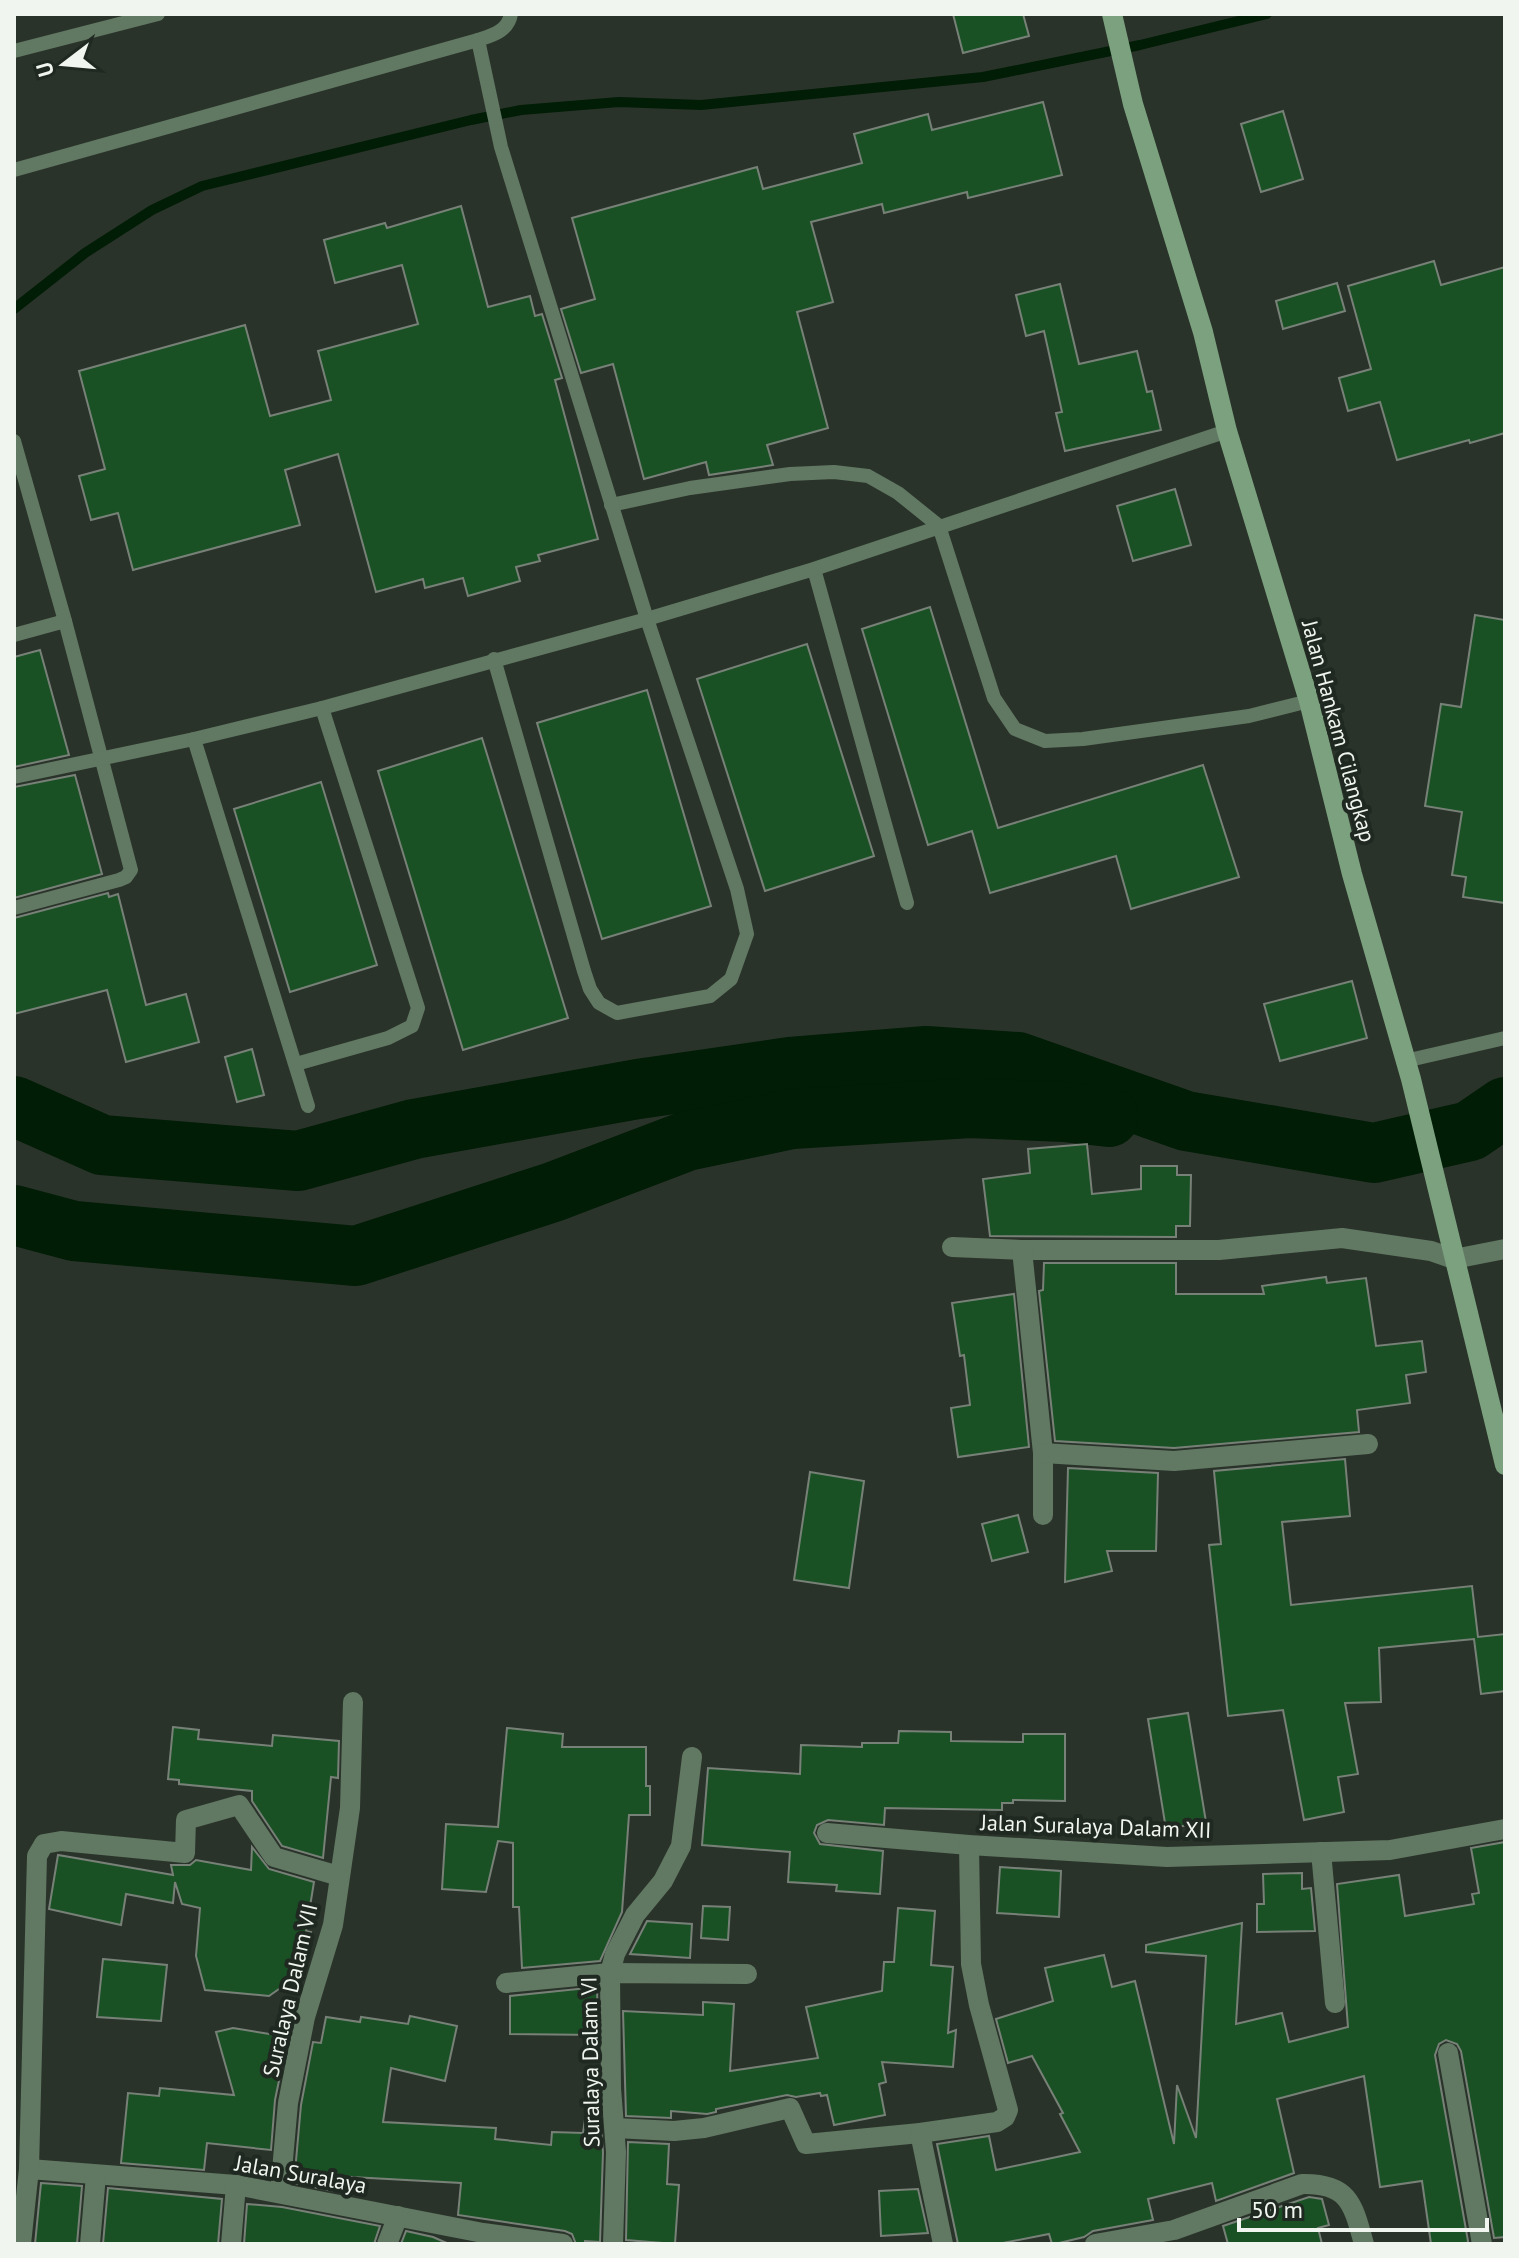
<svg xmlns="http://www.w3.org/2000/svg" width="1519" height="2258" font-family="'PT Sans',sans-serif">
<rect width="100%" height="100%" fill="#2a332a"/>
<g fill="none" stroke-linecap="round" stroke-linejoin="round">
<!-- stream -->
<path stroke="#011d06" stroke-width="10" d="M14 309 85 253 152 210 202 186 471 120 521 110 619 102 701 105 983 77 1140 45 1267 14"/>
<!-- river -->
<g stroke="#011d06" stroke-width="60">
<path d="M14 1106 102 1145 298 1161 414 1129 638 1089 790 1067 926 1056 1018 1062 1186 1121 1374 1153 1470 1131 1505 1107"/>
<path d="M14 1215 74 1231 356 1256 553 1192 687 1141 792 1119 970 1108 1064 1112 1109 1117"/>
</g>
</g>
<!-- building -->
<g fill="#195124" stroke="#778177" stroke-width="2">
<path d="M953 14H1023L1029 36 963 53Z"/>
<path d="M1043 102 1062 175 968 198 967 192 884 213 882 204 811 222 833 302 797 312 828 428 767 445 773 465 709 475 706 462 644 479 613 364 581 373 561 309 595 299 572 218 757 167 763 189 862 163 854 134 928 114 932 130Z"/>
<path d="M1283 111 1303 179 1261 192 1241 124Z"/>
<path d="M461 206 488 307 530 296 535 316 542 314 562 378 555 380 598 539 538 555 540 561 516 567 520 581 468 596 463 578 425 588 423 579 376 592 338 454 285 470 300 525 133 570 118 513 91 520 79 476 105 469 79 371 245 325 270 416 331 400 318 351 418 324 402 265 335 283 324 240 385 223 387 228Z"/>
<path d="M1434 261 1441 285 1505 267V433L1470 443 1469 440 1397 460 1380 402 1348 411 1339 378 1371 369 1348 286Z"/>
<path d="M1337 283 1345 311 1283 329 1276 301Z"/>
<path d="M1060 284 1079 364 1137 351 1147 392 1152 391 1161 430 1065 451 1056 413 1062 412 1044 331 1026 336 1016 295Z"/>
<path d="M1175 489 1191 545 1133 561 1117 506Z"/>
<path d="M930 607 998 828 1203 765 1239 877 1131 909 1116 856 990 893 972 831 928 845 862 629Z"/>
<path d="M1475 615 1505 620V903L1463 897 1466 877 1452 875 1462 812 1425 806 1441 704 1461 707Z"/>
<path d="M807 644 874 856 765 891 697 679Z"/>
<path d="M40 650 69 755 14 767V657Z"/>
<path d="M647 690 711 906 602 939 537 723Z"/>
<path d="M482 738 568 1018 463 1050 378 771Z"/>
<path d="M75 775 102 874 14 898V787Z"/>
<path d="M321 782 377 965 290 992 234 809Z"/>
<path d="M108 893 109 897 118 894 146 1005 186 994 199 1042 126 1062 107 990 14 1014V918Z"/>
<path d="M1352 981 1367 1038 1280 1061 1264 1004Z"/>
<path d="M252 1049 264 1095 237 1102 225 1057Z"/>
<path d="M1087 1144 1092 1194 1141 1189V1166H1177V1175H1191L1190 1226H1176V1237L990 1236 983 1179 1030 1173 1028 1149Z"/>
<path d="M1044 1263H1176V1294H1264L1262 1286 1326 1277 1327 1283 1366 1278 1376 1346 1422 1341 1426 1372 1406 1375 1410 1403 1357 1410 1359 1432 1174 1448 1055 1441 1039 1291 1043 1290Z"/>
<path d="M1014 1294 1029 1447 958 1457 951 1408 970 1405 964 1355 960 1356 952 1303Z"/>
<path d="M1345 1459 1350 1516 1282 1522 1291 1605 1472 1586 1478 1637 1505 1634V1691L1481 1694 1474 1639 1379 1648 1381 1702 1345 1703 1358 1774 1338 1777 1344 1812 1304 1820 1283 1710 1228 1716 1209 1545 1221 1544 1214 1471Z"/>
<path d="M1068 1468 1158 1473 1156 1551H1107L1112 1571 1065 1582Z"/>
<path d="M810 1472 864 1481 849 1588 794 1580Z"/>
<path d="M1018 1515 1028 1552 992 1561 982 1524Z"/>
<path d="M1188 1713 1206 1822 1166 1829 1148 1719Z"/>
<path d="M173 1727 199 1730 198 1739 272 1746 273 1735 339 1741 338 1778 331 1777 323 1858 282 1846 252 1801V1791L179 1784V1780L168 1779Z"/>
<path d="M507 1728 563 1734 562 1747H646V1786H650V1815H629L622 1912 600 1961 522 1968 519 1907H513V1843L498 1841 486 1892 442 1889 446 1824 498 1827Z"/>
<path d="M899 1731 951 1732V1741L1023 1742V1734H1065V1801L1013 1800V1803H1002V1810L885 1808 884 1825 828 1820 817 1825 814 1833 820 1844 883 1851 880 1894 836 1891 837 1885 788 1882 790 1852 702 1845 708 1768 800 1774 801 1745 862 1747V1743H898Z"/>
<path d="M1505 1842V2237L1494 2238 1461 2051 1457 2044 1446 2040 1439 2044 1435 2055 1468 2241 1467 2244H1431L1422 2181 1380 2187 1364 2076 1277 2099 1294 2173 1216 2201 1212 2183 1148 2199 1153 2220 1093 2231 1084 2237 1055 2244H1052L1049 2234 998 2244H958L937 2144 989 2136 996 2170 1080 2152 1060 2114 1063 2113 1032 2056 1008 2063 996 2019 1053 2001 1045 1968 1104 1955 1112 1987 1135 1981 1174 2144 1177 2085 1196 2138 1206 1956 1146 1952V1945L1242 1923 1236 2024 1282 2013 1289 2042 1348 2027 1337 1884 1399 1875 1405 1916 1474 1904 1472 1894 1479 1893 1471 1848Z"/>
<path d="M252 1847 269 1869 314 1882 306 1931 311 1932 303 1972 269 1996 205 1990 196 1956 200 1908 182 1904 175 1882 173 1903 126 1894 121 1925 49 1909 58 1855 173 1875 171 1865H190L196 1860 251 1870Z"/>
<path d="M1000 1867 1061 1871 1059 1917 997 1913Z"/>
<path d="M1302 1873V1889L1311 1888 1315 1931 1257 1932V1904H1264L1263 1874Z"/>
<path d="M703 1906 730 1907 728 1940 701 1938Z"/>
<path d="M898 1908 935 1911 931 1965 953 1967 948 2033 956 2030 953 2067 882 2062 886 2082 879 2084 885 2115 834 2125 827 2095 821 2096 820 2093 796 2097 787 2095 716 2109V2112L707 2114 671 2111V2118L626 2116 623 2011 703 2015V2002L734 2004 730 2071 818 2058 806 2007 882 1991 884 1962H894Z"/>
<path d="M647 1921 692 1924 690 1958 630 1954Z"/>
<path d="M103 1959 167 1965 161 2021 97 2017Z"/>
<path d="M597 1987 598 2035 510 2034V1996Z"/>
<path d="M410 2016 457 2026 445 2081 391 2068 383 2122 496 2128 495 2139 551 2145 552 2132 583 2133 586 2113 600 2114 603 2152 600 2242 585 2241V2244H576L572 2234 565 2231 458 2215 461 2183 296 2174 333 2191 294 2183 301 2105 313 2042 321 2043 326 2017 360 2022 361 2017 408 2024Z"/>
<path d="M233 2028 288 2037 275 2100 271 2150 207 2143 204 2170 121 2163 128 2093 159 2096 160 2088 234 2095 216 2032Z"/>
<path d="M628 2142 669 2144 667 2184 679 2185 675 2244 626 2240Z"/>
<path d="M41 2183 82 2186 77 2244H35Z"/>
<path d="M108 2188 222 2199 218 2244H103Z"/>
<path d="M918 2189 928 2233 881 2236 879 2191Z"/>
<path d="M1309 2197 1322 2199 1329 2225 1318 2228 1322 2244H1228L1223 2226Z"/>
<path d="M247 2204 282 2207 380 2226 374 2244H244Z"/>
<path d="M406 2231 433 2237 449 2244H401Z"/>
</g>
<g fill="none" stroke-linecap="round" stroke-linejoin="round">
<!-- lane -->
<g stroke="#617863" stroke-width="14">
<path d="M14 51 158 14"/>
<path d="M14 170 478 40"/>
<path d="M14 441 65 621"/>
<path d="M611 505 690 488 790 474 834 472 868 476 898 493 939 526 994 698 1015 729 1045 741 1083 739 1249 716 1309 701"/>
<path d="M814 569 907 903"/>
<path d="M14 635 65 621 131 870 126 877 119 880 14 908"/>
<path d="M494 659 584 971 590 989 599 1003 617 1013 710 996 731 979 747 934 737 889 647 619 814 569 1227 431"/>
<path d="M14 777 194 739"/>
<path d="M1405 1061 1505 1038"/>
<path d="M296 1064 388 1038 412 1026 418 1008 322 708"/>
<path d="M308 1106 194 739 322 708 647 619 501 147 478 40C493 35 508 31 511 14"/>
</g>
<!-- street -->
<g stroke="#617863" stroke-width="20">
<path d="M952 1247 1022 1250H1219L1342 1238 1431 1251 1454 1259 1505 1249"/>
<path d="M1022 1250 1043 1453V1515"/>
<path d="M1043 1453 1174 1461 1368 1444"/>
<path d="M827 1833 969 1845 1167 1857 1390 1850 1505 1829"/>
<path d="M1321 1852 1335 2003"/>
<path d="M506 1983 610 1973 747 1974"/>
<path d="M1448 2053 1482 2244"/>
<path d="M615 2128 674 2131 704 2128 790 2108 806 2144 920 2133"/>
<path d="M29 2169 236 2185 483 2233 563 2244"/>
<path d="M280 2193 288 2103 305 2017 333 1925 350 1808 353 1702"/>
<path d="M21 2244 29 2169 37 1856 44 1844 61 1841 185 1853 186 1820 239 1805 274 1857 339 1876"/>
<path d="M90 2244 96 2175"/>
<path d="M231 2244 236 2185"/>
<path d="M387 2244 398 2216"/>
<path d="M613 2244 616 2152 611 2088 610 1973 615 1954 635 1915 663 1881 681 1846 692 1757"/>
<path d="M943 2244 920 2133 997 2122 1005 2117 1008 2110 979 2005 971 1964 969 1845"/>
<path d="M1095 2244 1174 2230 1302 2184C1349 2183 1353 2204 1364 2244"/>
</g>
<!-- secondary -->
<path stroke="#7ca17f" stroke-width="20" d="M1112 14 1133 104 1203 332 1227 431 1309 701 1352 874 1411 1079 1505 1465"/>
</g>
<g text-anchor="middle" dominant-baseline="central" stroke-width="8" stroke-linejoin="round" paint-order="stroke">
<!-- street labels -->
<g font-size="22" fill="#f0f5f0" stroke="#202921">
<text transform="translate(1339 731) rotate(75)">Jalan Hankam Cilangkap</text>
<text transform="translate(1096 1826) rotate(2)">Jalan Suralaya Dalam XII</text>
<text transform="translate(290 1990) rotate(-77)">Suralaya Dalam VII</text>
<text transform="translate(590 2062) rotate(-91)">Suralaya Dalam VI</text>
<text transform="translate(301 2174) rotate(10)">Jalan Suralaya</text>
</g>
</g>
<!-- border -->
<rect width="1519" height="2258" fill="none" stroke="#f0f5f0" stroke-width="32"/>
<!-- north arrow -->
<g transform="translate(64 64) rotate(254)" stroke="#202921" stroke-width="6" paint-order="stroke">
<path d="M0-6L14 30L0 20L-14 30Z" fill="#f0f5f0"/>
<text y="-12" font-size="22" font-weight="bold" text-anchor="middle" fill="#f0f5f0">U</text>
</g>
<!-- scale -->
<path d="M1239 2218v12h248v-12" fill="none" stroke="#f0f5f0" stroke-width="4"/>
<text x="1251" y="2218" font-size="24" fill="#f0f5f0" stroke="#202921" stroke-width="6" paint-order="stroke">50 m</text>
</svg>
